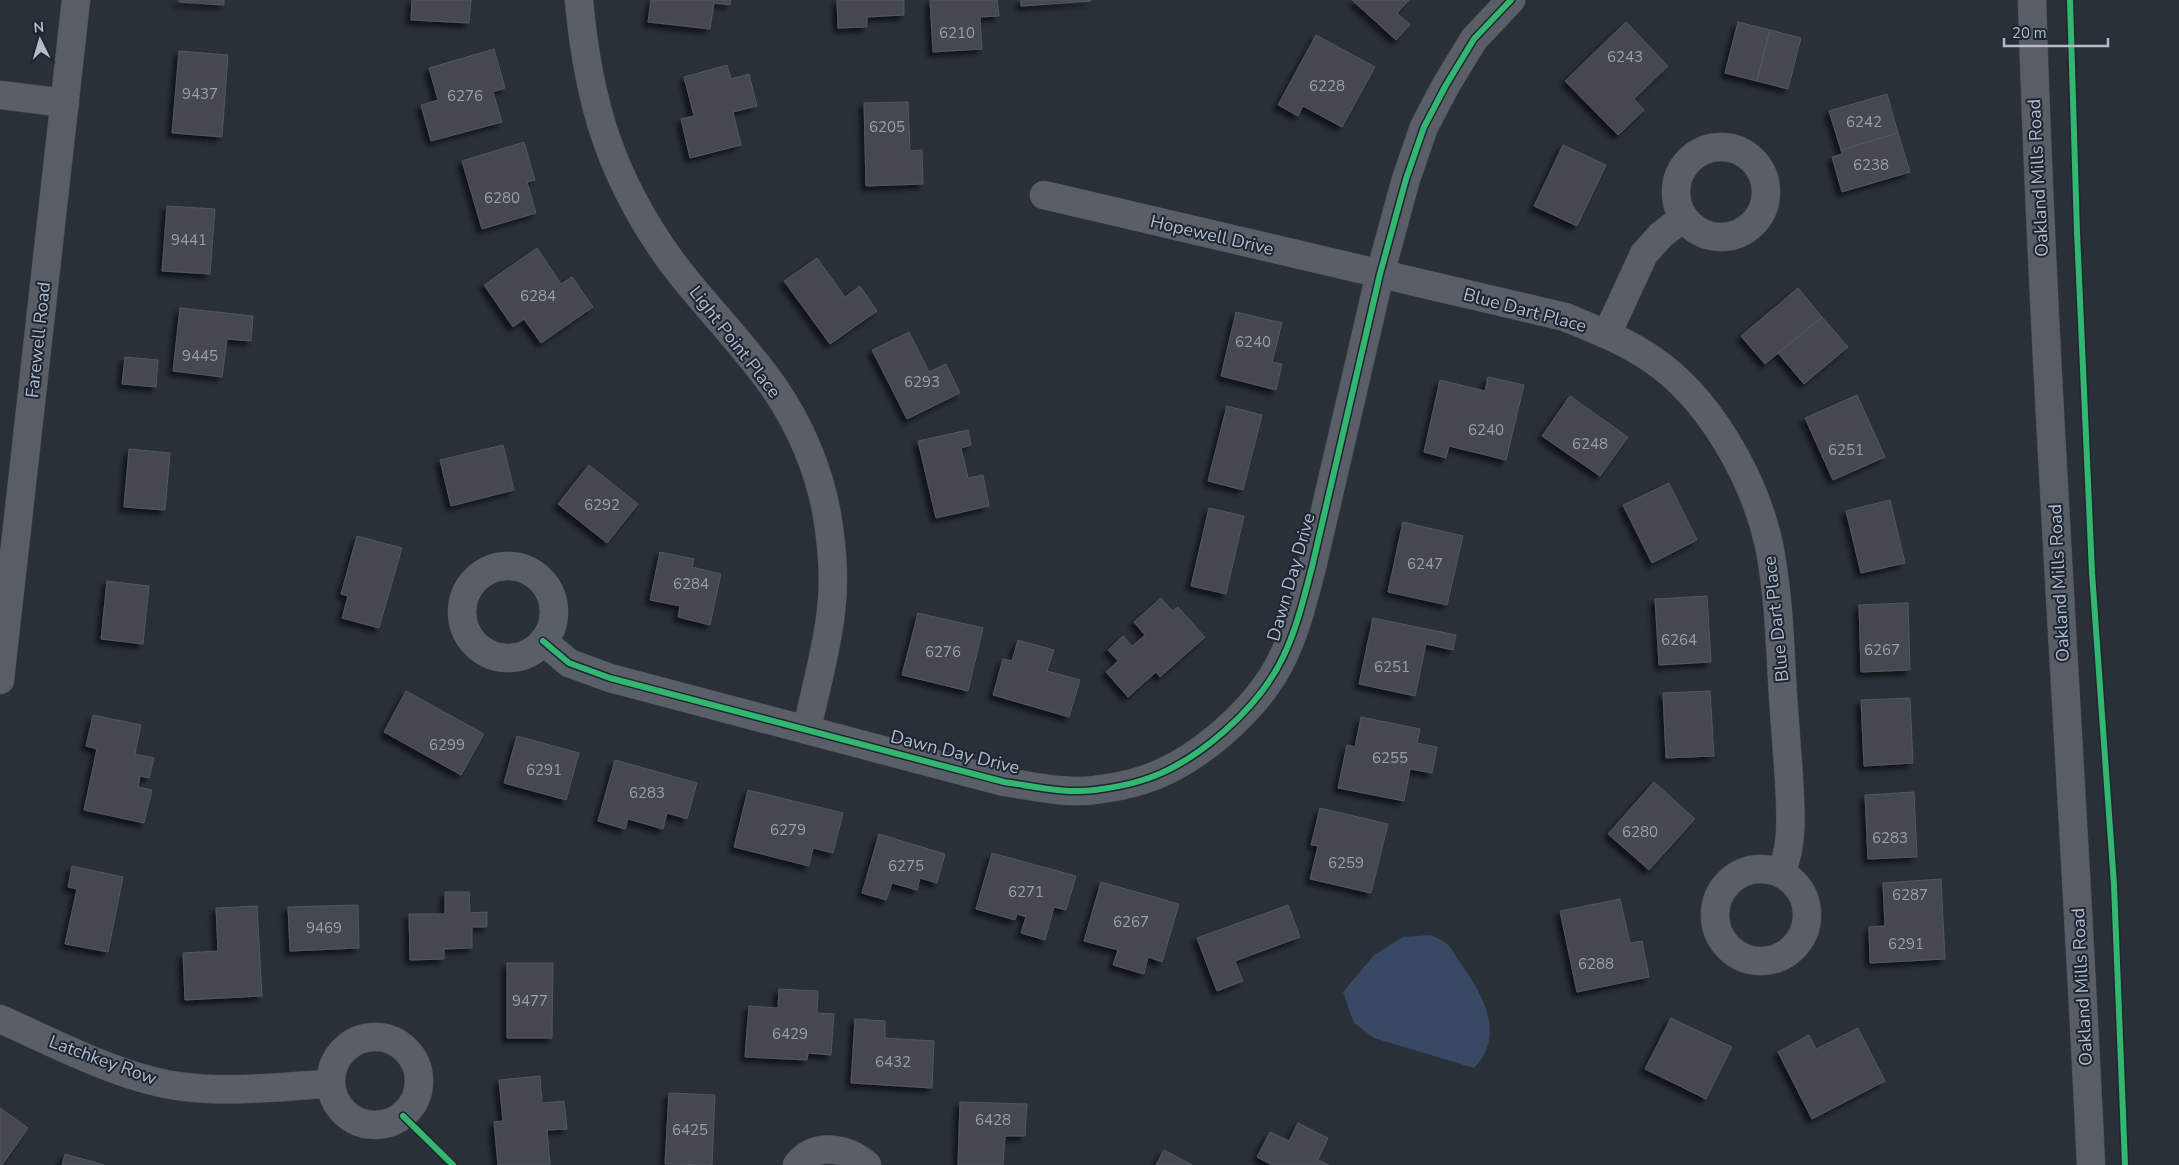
<svg xmlns="http://www.w3.org/2000/svg" width="2179" height="1165" font-family="'Nunito Sans',sans-serif">
<defs>
<filter id="shadow"><feDropShadow dx="-4.5" dy="4.5" stdDeviation="2.5" flood-color="#0009"/></filter>
</defs>
<rect width="100%" height="100%" fill="#2a3038"/>
<!-- water -->
<path fill="#384963" d="M1431 935C1437 938 1444 941 1448 945 1453 950 1457 958 1461 964 1483 994 1506 1036 1474 1068L1374 1038 1354 1023 1343 992 1374 955 1403 937Z"/>
<!-- building -->
<g fill="#444950" stroke="#52575f" filter="url(#shadow)">
<path d="M179 0H224V5L179 2Z"/>
<path d="M412 0H471L469 23 411 20Z"/>
<path d="M651 0H731L730 5 714 3 710 29 648 22Z"/>
<path d="M837 0H904V15L867 17V27L838 28Z"/>
<path d="M930 0H997L999 16 980 17 982 49 933 52Z"/>
<path d="M1021 0H1091V1L1021 6Z"/>
<path d="M1352 0H1409L1397 13 1410 25 1396 40Z"/>
<path d="M1626 22 1668 66 1634 99 1644 110 1618 135 1565 81Z"/>
<path d="M1738 22 1770 30 1757 81 1725 73Z"/>
<path d="M1770 30 1801 38 1788 89 1757 81Z"/>
<path d="M1316 35 1375 67 1342 127 1303 106 1298 116 1278 105Z"/>
<path d="M494 49 505 88 493 92 502 122 431 141 421 105 438 100 429 68Z"/>
<path d="M179 51 228 55 222 137 172 133Z"/>
<path d="M727 65 731 79 749 74 757 106 733 112 741 145 690 158 681 119 694 116 684 77Z"/>
<path d="M1887 94 1898 133 1841 150 1829 111Z"/>
<path d="M908 102 910 151 922 150 923 184 866 186 864 103Z"/>
<path d="M1898 133 1910 172 1842 192 1832 157 1842 154 1841 150Z"/>
<path d="M524 142 535 180 527 182 536 213 482 229 462 161Z"/>
<path d="M1563 145 1606 165 1577 226 1534 206Z"/>
<path d="M167 206 215 209 210 274 162 271Z"/>
<path d="M537 248 561 284 572 277 593 307 541 343 524 319 513 327 484 285Z"/>
<path d="M817 258 845 297 860 286 877 311 830 344 784 281Z"/>
<path d="M1798 288 1822 317 1765 364 1741 336Z"/>
<path d="M180 308 253 316 251 341 227 339 222 377 173 371Z"/>
<path d="M1236 312 1282 323 1272 362 1282 364 1276 390 1221 376Z"/>
<path d="M1822 317 1848 347 1804 384 1778 353Z"/>
<path d="M909 332 929 372 946 364 960 393 907 419 872 350Z"/>
<path d="M125 357 158 360 156 387 122 384Z"/>
<path d="M1488 377 1524 385 1506 460 1449 446 1446 458 1424 452 1440 380 1485 391Z"/>
<path d="M1857 395 1885 457 1833 480 1805 418Z"/>
<path d="M1570 396 1628 437 1600 476 1542 436Z"/>
<path d="M1227 406 1262 415 1243 490 1208 481Z"/>
<path d="M968 430 971 445 961 448 968 478 983 475 989 506 936 518 918 441Z"/>
<path d="M503 445 514 490 451 506 440 460Z"/>
<path d="M129 449 170 453 165 510 124 507Z"/>
<path d="M589 465 638 504 607 543 558 504Z"/>
<path d="M1669 483 1697 540 1652 563 1623 505Z"/>
<path d="M1890 500 1905 563 1861 573 1846 511Z"/>
<path d="M1209 508 1244 516 1226 594 1191 586Z"/>
<path d="M1403 522 1463 536 1447 605 1388 592Z"/>
<path d="M357 536 402 548 379 628 342 618 348 596 341 594Z"/>
<path d="M660 552 694 559 692 567 721 574 710 625 678 617 680 606 650 600Z"/>
<path d="M107 581 149 586 143 644 101 639Z"/>
<path d="M1707 596 1711 662 1659 665 1655 599Z"/>
<path d="M1161 598 1172 611 1178 607 1205 637 1160 677 1156 672 1128 697 1106 672 1118 661 1108 650 1123 636 1132 646 1145 635 1134 622Z"/>
<path d="M1908 603 1910 670 1861 672 1859 605Z"/>
<path d="M918 613 983 628 968 691 902 675Z"/>
<path d="M1373 618 1456 635 1453 650 1426 644 1415 696 1359 684Z"/>
<path d="M1018 640 1054 650 1047 671 1080 680 1069 717 993 695 1003 659 1012 661Z"/>
<path d="M406 691 484 734 461 775 384 732Z"/>
<path d="M1710 691 1714 756 1666 758 1663 693Z"/>
<path d="M1910 698 1913 763 1864 766 1861 700Z"/>
<path d="M93 715 141 725 135 754 154 758 149 778 140 776 138 787 152 790 144 823 84 810 97 749 86 746Z"/>
<path d="M1361 717 1420 729 1417 743 1437 747 1432 773 1410 769 1404 801 1338 788 1347 745 1355 747Z"/>
<path d="M517 736 579 753 566 800 504 783Z"/>
<path d="M615 760 697 783 687 819 667 813 663 829 628 819 625 829 598 821Z"/>
<path d="M1654 782 1695 819 1649 870 1608 834Z"/>
<path d="M748 790 843 813 833 853 813 848 809 866 734 847Z"/>
<path d="M1914 792 1917 857 1868 859 1865 795Z"/>
<path d="M1320 808 1388 824 1371 893 1310 879 1318 846 1311 845Z"/>
<path d="M879 834 945 854 937 883 920 878 917 890 892 883 886 900 862 893Z"/>
<path d="M992 853 1076 876 1066 910 1054 907 1045 940 1021 933 1026 917 1017 914 1015 920 976 909Z"/>
<path d="M72 866 123 877 108 952 65 944 77 889 68 887Z"/>
<path d="M1941 879 1945 959 1870 963 1869 927 1885 926 1883 883Z"/>
<path d="M1101 882 1179 904 1162 962 1148 957 1144 974 1113 965 1118 950 1084 941Z"/>
<path d="M445 892H469L470 913 487 912V927H472V948L444 949V959L410 960 409 914H445Z"/>
<path d="M1620 899 1630 943 1642 941 1649 977 1577 992 1560 911Z"/>
<path d="M358 905 359 948 290 951 288 907Z"/>
<path d="M1288 905 1300 937 1235 961 1243 981 1217 991 1197 938Z"/>
<path d="M257 906 262 996 185 1000 183 953 218 951 216 908Z"/>
<path d="M507 963H553L552 1038H507Z"/>
<path d="M779 989 818 991 817 1013 834 1014 831 1055 808 1053 807 1060 745 1057 749 1006 778 1008Z"/>
<path d="M1671 1018 1732 1047 1706 1099 1645 1069Z"/>
<path d="M855 1019 885 1021V1038L934 1041 932 1088 851 1083Z"/>
<path d="M1858 1028 1885 1081 1812 1119 1778 1052 1809 1035 1816 1049Z"/>
<path d="M540 1076 542 1103 564 1101 567 1129 547 1130 550 1165H498L494 1122 503 1121 499 1080Z"/>
<path d="M669 1093 715 1095 712 1165 665 1164Z"/>
<path d="M960 1102 1027 1104 1025 1136H1005L1003 1165H958Z"/>
<path d="M0 1108 28 1128 2 1165H0Z"/>
<path d="M1298 1123 1328 1138 1318 1160 1329 1165H1272L1257 1157 1270 1132 1289 1141Z"/>
<path d="M1164 1150 1192 1165H1156Z"/>
<path d="M65 1154 104 1165H62Z"/>
</g>
<g fill="none" stroke-linecap="round" stroke-linejoin="round">
<!-- street casing -->
<g stroke="#484c53" stroke-width="29">
<g id="street">
<path d="M579 0C588 102 611 178 671 261 703 304 742 342 773 386 799 423 819 469 827 515 832 545 835 580 831 611 827 650 815 690 807 729"/>
<path d="M0 95 65 103"/>
<circle cx="1721" cy="192" r="45"/>
<path d="M1044 195 1565 317C1594 329 1623 340 1650 358 1709 397 1754 477 1769 545 1779 595 1780 646 1783 696 1785 724 1787 751 1789 779 1790 800 1792 822 1789 843 1788 853 1784 863 1782 873"/>
<path d="M1607 334 1644 254 1661 235 1683 218"/>
<circle cx="508" cy="612" r="46"/>
<path d="M543 641 569 663 610 678 1004 782C1033 786 1065 794 1095 790 1110 788 1128 785 1143 780 1197 763 1259 708 1283 657 1297 628 1304 597 1312 567L1380 274 1406 179 1424 127 1446 85 1474 39 1511 0"/>
<circle cx="1761" cy="915" r="46"/>
<path d="M0 1019C57 1044 123 1080 185 1087 233 1093 282 1086 330 1084"/>
<circle cx="375" cy="1081" r="44"/>
<path d="M797 1165C815 1141 848 1148 867 1165"/>
</g>
</g>
<!-- secondary casing -->
<g stroke="#484c53" stroke-width="29">
<g id="secondary">
<path d="M2032 0C2044 389 2073 777 2091 1165"/>
<path d="M0 680 76 0"/>
</g>
</g>
<!-- street -->
<use href="#street" stroke="#5a5e66" stroke-width="28"/>
<!-- secondary -->
<use href="#secondary" stroke="#595d64" stroke-width="28"/>
<!-- cycleway casing -->
<g stroke="#1d2633" stroke-width="9">
<g id="cycleway">
<path d="M2070 0 2077 232 2092 573 2114 885 2125 1165"/>
<path d="M543 641 569 663 610 678 1004 782C1033 786 1065 794 1095 790 1110 788 1128 785 1143 780 1197 763 1259 708 1283 657 1297 628 1304 597 1312 567L1380 274 1406 179 1424 127 1446 85 1474 39 1511 0"/>
<path d="M403 1116 453 1165"/>
</g>
</g>
<!-- cycleway -->
<use href="#cycleway" stroke="#33b770" stroke-width="6"/>
</g>
<g text-anchor="middle" dominant-baseline="central" stroke-width="4" stroke-linejoin="round" paint-order="stroke">
<!-- number labels -->
<g font-size="15" fill="#989fab">
<text x="957" y="33">6210</text>
<text x="1625" y="57">6243</text>
<text x="1327" y="86">6228</text>
<text x="200" y="94">9437</text>
<text x="465" y="96">6276</text>
<text x="1864" y="122">6242</text>
<text x="887" y="127">6205</text>
<text x="1871" y="165">6238</text>
<text x="502" y="198">6280</text>
<text x="189" y="240">9441</text>
<text x="538" y="296">6284</text>
<text x="1253" y="342">6240</text>
<text x="200" y="356">9445</text>
<text x="922" y="382">6293</text>
<text x="1486" y="430">6240</text>
<text x="1590" y="444">6248</text>
<text x="1846" y="450">6251</text>
<text x="602" y="505">6292</text>
<text x="1425" y="564">6247</text>
<text x="691" y="584">6284</text>
<text x="1679" y="640">6264</text>
<text x="1882" y="650">6267</text>
<text x="943" y="652">6276</text>
<text x="1392" y="667">6251</text>
<text x="447" y="745">6299</text>
<text x="1390" y="758">6255</text>
<text x="544" y="770">6291</text>
<text x="647" y="793">6283</text>
<text x="788" y="830">6279</text>
<text x="1640" y="832">6280</text>
<text x="1890" y="838">6283</text>
<text x="1346" y="863">6259</text>
<text x="906" y="866">6275</text>
<text x="1026" y="892">6271</text>
<text x="1910" y="895">6287</text>
<text x="1131" y="922">6267</text>
<text x="324" y="928">9469</text>
<text x="1906" y="944">6291</text>
<text x="1596" y="964">6288</text>
<text x="530" y="1001">9477</text>
<text x="790" y="1034">6429</text>
<text x="893" y="1062">6432</text>
<text x="993" y="1120">6428</text>
<text x="690" y="1130">6425</text>
</g>
<!-- street labels -->
<g font-size="18" fill="#b4bcc9" stroke="#1d2633">
<text transform="translate(2038 178) rotate(-93)">Oakland Mills Road</text>
<text transform="translate(1212 235) rotate(13)">Hopewell Drive</text>
<text transform="translate(1525 310) rotate(15)">Blue Dart Place</text>
<text transform="translate(38 340) rotate(-84)">Farewell Road</text>
<text transform="translate(735 342) rotate(52)">Light Point Place</text>
<text transform="translate(1291 577) rotate(-74)">Dawn Day Drive</text>
<text transform="translate(2059 583) rotate(-93)">Oakland Mills Road</text>
<text transform="translate(1776 619) rotate(-96)">Blue Dart Place</text>
<text transform="translate(955 752) rotate(14)">Dawn Day Drive</text>
<text transform="translate(2082 987) rotate(-93)">Oakland Mills Road</text>
<text transform="translate(103 1060) rotate(20)">Latchkey Row</text>
</g>
</g>
<!-- north arrow -->
<g transform="translate(40 40) rotate(355)" stroke="#1d2633" stroke-width="4" paint-order="stroke">
<path d="M0-4L9 19L0 12L-9 19Z" fill="#b4bcc9"/>
<text y="-8" font-size="14" font-weight="bold" text-anchor="middle" fill="#b4bcc9">N</text>
</g>
<!-- scale -->
<path d="M2004 38v8h104v-8" fill="none" stroke="#b4bcc9" stroke-width="2.5"/>
<text x="2012" y="38" font-size="15" fill="#b4bcc9" stroke="#1d2633" stroke-width="4" paint-order="stroke">20 m</text>
</svg>
